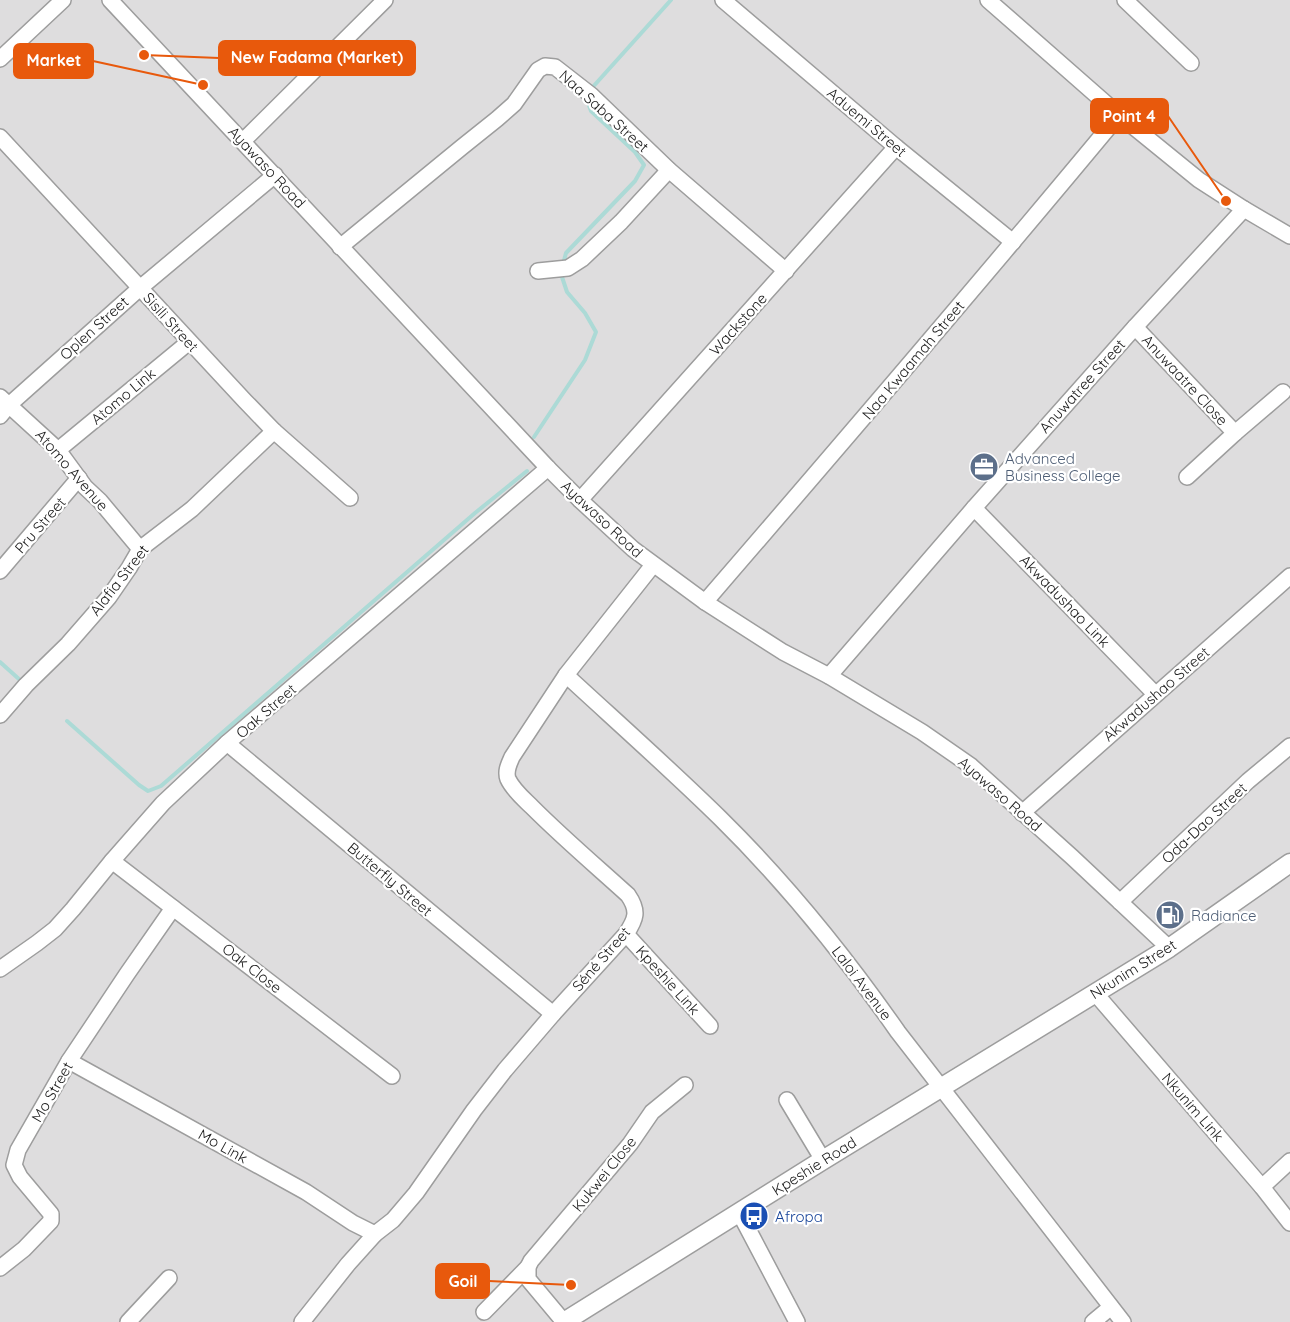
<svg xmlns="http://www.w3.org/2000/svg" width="1290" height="1322" font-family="Quicksand,sans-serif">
<rect width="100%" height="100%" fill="#f0ebe8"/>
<!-- residential -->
<rect fill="#deddde" x="0" y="0" width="1290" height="1322"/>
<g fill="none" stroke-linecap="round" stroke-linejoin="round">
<!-- stream -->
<g stroke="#acdad6" stroke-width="4">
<path d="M591 89 671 0"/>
<path d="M563 264 566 253 635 181 644 165 635 152 591 111 586 97"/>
<path d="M534 437 585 360 596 332 585 313 567 292 561 274 562 272"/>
<path d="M0 662 20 680"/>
<path d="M67 721 139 785 148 791 161 786 475 513 527 471"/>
</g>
<!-- minor casing -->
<g stroke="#9d9d9d" stroke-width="18">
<g id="minor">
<path d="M110 0 548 468 580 500 633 549 705 602 783 652 829 676 922 732 971 766 1072 857 1169 948"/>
<path d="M723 0 896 147 1013 242"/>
<path d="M988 0 1119 115 1199 180 1244 209 1290 236"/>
<path d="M1125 0 1191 63"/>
<path d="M0 59 63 0"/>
<path d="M0 137 245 401 274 431 350 498"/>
<path d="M243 141 385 0"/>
<path d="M340 247 462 147 497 119 514 104 538 70 545 66 555 67 591 95 669 170 786 271"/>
<path d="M538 271 568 268 582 259 621 222 669 170"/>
<path d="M1135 327 1235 433"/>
<path d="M0 397 58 450 85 487 100 501 140 549"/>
<path d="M0 416 9 405 140 288 275 175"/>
<path d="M58 450 189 342"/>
<path d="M1187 477 1235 433 1283 392"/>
<path d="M580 500 896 147"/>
<path d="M974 508 1155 694"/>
<path d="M0 571 79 478"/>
<path d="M705 602C844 441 983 279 1119 115"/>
<path d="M566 675C617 722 670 769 720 818 786 883 845 956 898 1032L1123 1322"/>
<path d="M829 676 974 508 1135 327 1244 209"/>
<path d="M0 715 26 685 68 644 109 597 129 568 140 549 192 509 274 431"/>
<path d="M227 743 553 1014"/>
<path d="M1022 813 1290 576"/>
<path d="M112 861 392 1076"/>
<path d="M1120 902 1248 781 1290 746"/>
<path d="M626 934 710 1026"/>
<path d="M0 969 37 943 55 929 73 909 112 861 163 803 227 743 548 468"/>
<path d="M1095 993 1262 1187 1290 1223"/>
<path d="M69 1061 306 1192 353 1223 375 1234"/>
<path d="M787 1100 823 1160"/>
<path d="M1262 1187 1290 1161"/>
<path d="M739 1212 797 1322"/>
<path d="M0 1268 24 1249 51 1221V1214L20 1177 14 1165 18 1150 69 1061 127 974 173 908"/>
<path d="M484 1312 528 1267"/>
<path d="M128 1322 169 1278"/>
<path d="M302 1322 348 1264 375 1234 393 1220 416 1193 474 1110 505 1070 553 1014 626 934C636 919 639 911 628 895 596 866 563 838 532 807 524 799 513 790 508 779 505 771 509 764 512 757L566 675 653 565"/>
<path d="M564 1322 528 1279V1267L531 1261 630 1144 652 1112 685 1085"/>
<path d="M1093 1322 1111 1307"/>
</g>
</g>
<!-- tertiary casing -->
<g stroke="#9d9d9d" stroke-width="21">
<path id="tertiary" d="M564 1322 823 1160 1169 948 1290 863"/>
</g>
<!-- minor -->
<use href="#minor" stroke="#fff" stroke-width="15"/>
<!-- tertiary -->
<use href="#tertiary" stroke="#fff" stroke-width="18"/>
</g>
<!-- icons -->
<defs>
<g id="office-disc" transform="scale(1.5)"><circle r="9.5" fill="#5c6f8a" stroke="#fff"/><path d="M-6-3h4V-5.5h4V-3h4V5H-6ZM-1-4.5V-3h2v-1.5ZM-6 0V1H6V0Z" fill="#fff"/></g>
<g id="fuel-disc" transform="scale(1.5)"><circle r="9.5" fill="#5c6f8a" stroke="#fff"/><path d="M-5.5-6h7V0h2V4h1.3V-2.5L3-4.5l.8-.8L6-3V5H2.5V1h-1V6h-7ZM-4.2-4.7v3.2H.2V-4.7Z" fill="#fff"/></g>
<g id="bus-disc" transform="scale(1.5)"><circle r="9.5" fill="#1a4fb4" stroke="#fff"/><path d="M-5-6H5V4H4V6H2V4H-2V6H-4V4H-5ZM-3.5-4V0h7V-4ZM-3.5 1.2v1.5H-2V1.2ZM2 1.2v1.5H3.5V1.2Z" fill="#fff"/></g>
</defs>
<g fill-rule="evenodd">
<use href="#office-disc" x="984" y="467"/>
<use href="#fuel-disc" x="1170" y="915"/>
<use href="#bus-disc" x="754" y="1216"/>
</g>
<g text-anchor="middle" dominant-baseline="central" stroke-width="4.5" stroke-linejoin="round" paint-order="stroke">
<!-- street labels -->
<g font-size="15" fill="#202020" stroke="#fff">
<text transform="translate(604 111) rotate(42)">Naa Saba Street</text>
<text transform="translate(867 122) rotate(40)">Aduemi Street</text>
<text transform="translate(267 167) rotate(47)">Ayawaso Road</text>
<text transform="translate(171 322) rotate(48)">Sisili Street</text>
<text transform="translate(738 324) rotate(-48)">Wackstone</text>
<text transform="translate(94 328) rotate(-42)">Oplen Street</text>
<text transform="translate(913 360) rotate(-50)">Naa Kwaamah Street</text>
<text transform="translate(1185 380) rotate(47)">Anuwaatre Close</text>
<text transform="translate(1082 386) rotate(-48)">Anuwatree Street</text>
<text transform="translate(123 396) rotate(-40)">Atomo Link</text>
<text transform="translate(72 470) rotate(49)">Atomo Avenue</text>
<text transform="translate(602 519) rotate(43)">Ayawaso Road</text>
<text transform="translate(40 525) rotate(-49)">Pru Street</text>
<text transform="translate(119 580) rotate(-52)">Alafia Street</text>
<text transform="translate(1065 601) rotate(46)">Akwadushao Link</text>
<text transform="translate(1156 694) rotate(-41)">Akwadushao Street</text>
<text transform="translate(266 711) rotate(-41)">Oak Street</text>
<text transform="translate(1000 794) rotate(41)">Ayawaso Road</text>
<text transform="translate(1204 823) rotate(-43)">Oda-Dao Street</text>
<text transform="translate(390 879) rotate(40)">Butterfly Street</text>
<text transform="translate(601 959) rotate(-49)">Séné Street</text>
<text transform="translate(252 968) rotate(38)">Oak Close</text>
<text transform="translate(1133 969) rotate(-32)">Nkunim Street</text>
<text transform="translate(668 980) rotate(48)">Kpeshie Link</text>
<text transform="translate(862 983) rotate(53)">Laloi Avenue</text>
<text transform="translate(52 1092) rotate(-60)">Mo Street</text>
<text transform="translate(1193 1107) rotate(49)">Nkunim Link</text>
<text transform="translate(223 1146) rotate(29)">Mo Link</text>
<text transform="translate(814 1166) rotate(-32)">Kpeshie Road</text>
<text transform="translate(604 1174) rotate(-51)">Kukwei Close</text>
</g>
<!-- service labels -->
<g font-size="15" fill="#4e5e75" stroke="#fff" text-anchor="start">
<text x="1005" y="458">Advanced<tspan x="1005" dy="17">Business College</tspan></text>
<text x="1191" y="915">Radiance</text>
</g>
<!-- transit labels -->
<g font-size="15" fill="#164399" stroke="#fff" text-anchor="start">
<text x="775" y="1216">Afropa</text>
</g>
</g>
<!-- callouts -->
<path fill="none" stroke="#e8590c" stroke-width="2" d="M144 55L219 58M203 85L93 61M1226 201L1168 116M571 1285L489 1281"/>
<g fill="#e8590c" stroke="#fff" stroke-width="2">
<circle cx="144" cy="55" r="6"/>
<circle cx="203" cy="85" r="6"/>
<circle cx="1226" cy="201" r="6"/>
<circle cx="571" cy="1285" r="6"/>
</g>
<g fill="#e8590c" stroke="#e8590c" stroke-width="2">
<rect x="219" y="41" width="196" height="34" rx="6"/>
<rect x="14" y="44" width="79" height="34" rx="6"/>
<rect x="1091" y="99" width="77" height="34" rx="6"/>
<rect x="436" y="1264" width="53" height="34" rx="6"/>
</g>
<g font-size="16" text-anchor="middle" font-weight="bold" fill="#fff">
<text x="317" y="63">New Fadama (Market)</text>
<text x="54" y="66">Market</text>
<text x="1129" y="122">Point 4</text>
<text x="463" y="1287">Goil</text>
</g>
</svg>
